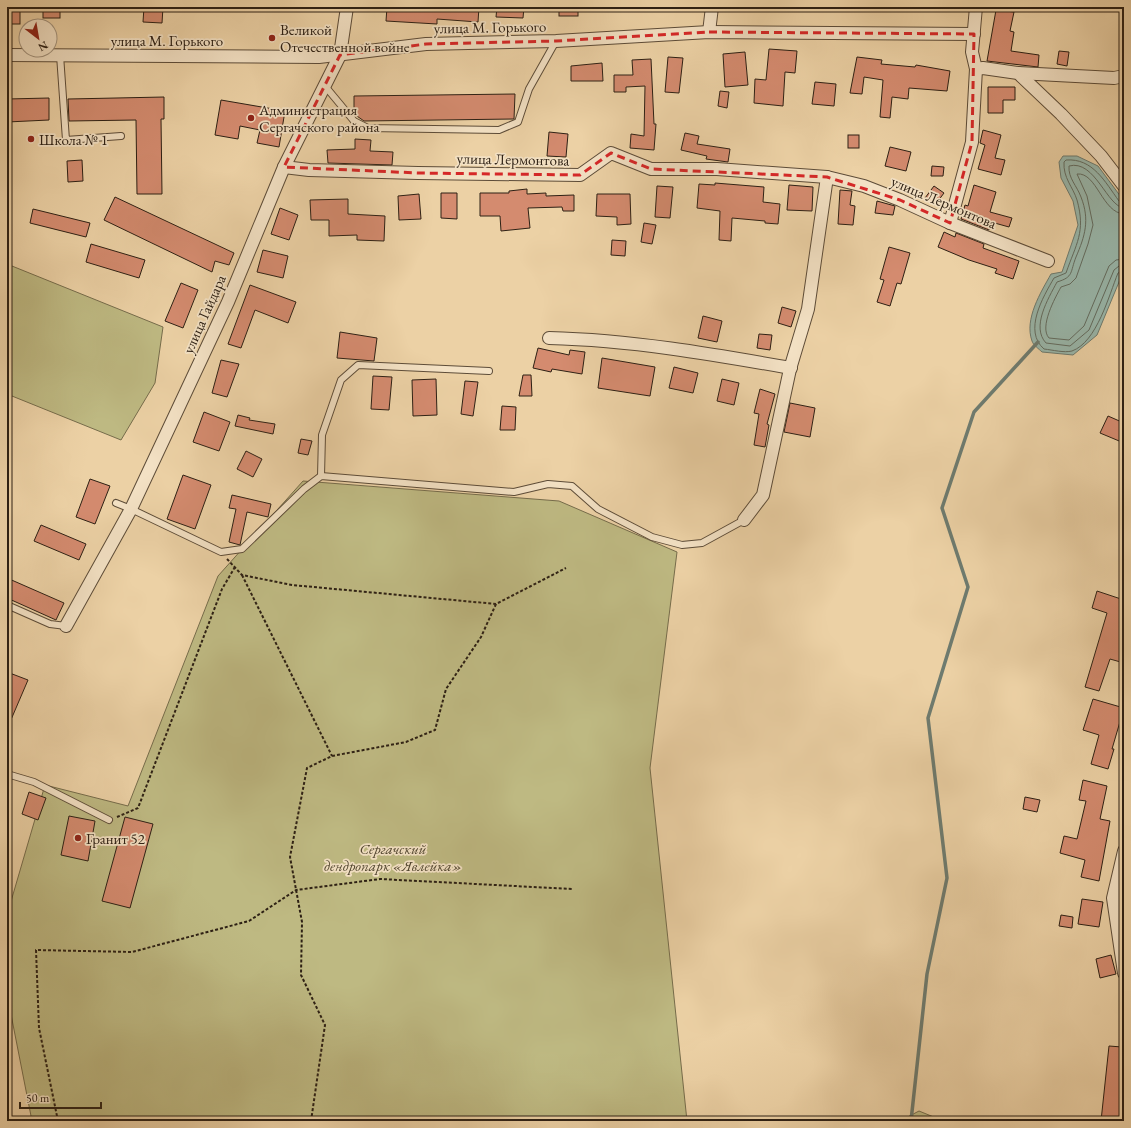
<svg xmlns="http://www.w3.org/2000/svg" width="1131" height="1128" font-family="'EB Garamond',serif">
<rect width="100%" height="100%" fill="#ecd1a5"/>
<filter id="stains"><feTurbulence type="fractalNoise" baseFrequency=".005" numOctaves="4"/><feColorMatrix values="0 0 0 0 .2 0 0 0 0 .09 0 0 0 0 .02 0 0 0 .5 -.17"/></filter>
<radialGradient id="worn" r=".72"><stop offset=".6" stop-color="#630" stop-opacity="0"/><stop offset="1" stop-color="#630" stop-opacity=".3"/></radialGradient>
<!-- green -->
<g fill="#beb982" stroke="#766c4b">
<path d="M7 264 163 327 155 383 121 440 7 394Z"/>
<path d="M303 481 559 501 677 552 650 768 687 1121H32L7 994V915L45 785 128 806 218 576Z"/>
<path d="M919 1111 941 1120 942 1121H900Z"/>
</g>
<!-- water -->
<path fill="#99b7ab" stroke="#6e7b6f" d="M1063 156H1077L1098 166 1124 201V270L1097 335 1073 355 1042 352C1039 349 1033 345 1032 341 1024 319 1041 292 1051 274L1062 272 1078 225 1073 201 1061 178 1059 162Z"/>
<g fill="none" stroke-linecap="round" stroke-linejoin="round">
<!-- shore -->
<g stroke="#636c60" stroke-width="1">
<path d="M1124 203 1119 201C1105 182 1093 158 1066 160L1064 162C1063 178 1073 187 1077 200 1086 232 1076 244 1066 273L1054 278C1043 297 1023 331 1044 349 1053 350 1064 353 1072 351 1097 342 1109 295 1118 273L1124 270"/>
<path d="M1124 208C1107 207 1095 159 1069 166 1068 178 1077 186 1081 197 1090 220 1085 236 1076 257 1070 272 1074 277 1057 282 1048 299 1031 327 1046 343L1070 346 1089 330 1114 270 1119 266 1124 265"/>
<path d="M1124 214C1102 213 1097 172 1077 174L1087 196 1093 225 1088 244 1076 278 1070 284 1061 287C1055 298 1039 327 1049 338L1069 340 1084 326 1109 266 1116 260 1124 259"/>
</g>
<!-- stream -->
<path stroke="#6e7b6f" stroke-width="3.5" d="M911 1121 927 974 947 878 928 718 968 587 942 508 974 412 1038 342"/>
</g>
<!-- building -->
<g fill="#d48b6f" stroke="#2d2014">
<rect x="7" y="7" width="13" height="17"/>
<rect x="43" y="7" width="17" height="11"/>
<path d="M144 7H163L162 23 143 22Z"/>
<path d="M387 7H479L478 22 437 19V24L386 21Z"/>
<path d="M497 7H524L523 18 496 17Z"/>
<rect x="559" y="7" width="19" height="9"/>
<path d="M996 10 1014 12 1010 31 1014 32 1011 51 1039 55 1038 67 987 61Z"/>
<path d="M769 49 797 51 795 73 785 72 783 106 754 103 755 79 766 80Z"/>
<path d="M1059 51 1069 52 1067 66 1057 64Z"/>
<path d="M745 52 748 85 725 87 723 54Z"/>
<path d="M668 57 683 58 679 93 665 92Z"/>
<path d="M857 57 882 60 881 64 915 67 916 65 950 71 947 91 909 88 908 99 892 97 890 118 880 117 883 80 864 77 862 94 850 93Z"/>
<path d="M651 59 654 124H656L654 150 630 148 631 134 644 136 645 86 626 87V92H614V75H633L632 60Z"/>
<path d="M602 63 603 81H571V66Z"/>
<path d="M815 82 836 84 834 106 812 104Z"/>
<path d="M988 87H1015V100H1003V113H988Z"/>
<path d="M720 91 729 92 727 108 718 106Z"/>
<path d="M515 94 514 119 364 121 354 114V96Z"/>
<path d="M164 97V119H161L162 194H137L136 120 69 121 68 99Z"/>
<path d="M49 98V120L7 122V99Z"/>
<path d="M221 100 285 111 279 147 257 143 260 130 240 126 238 139 215 135Z"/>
<path d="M983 130 1001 135 995 158 1005 160 1001 175 978 169 985 145 980 143Z"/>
<path d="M549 132 568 134 566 157 547 156Z"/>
<path d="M685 133 699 136 697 144 730 149 728 162 706 159 707 156 681 150Z"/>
<rect x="848" y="135" width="11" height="13"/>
<path d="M355 139 371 140 370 151 393 152 392 165 328 163 327 150 355 149Z"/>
<path d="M890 147 911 152 906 171 885 166Z"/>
<path d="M82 160 83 181 68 182 67 161Z"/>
<path d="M932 166 944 167 943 176H931Z"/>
<path d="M715 183 764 187 763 202 780 204 778 224 765 223V221L732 218 731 241 719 240 720 211 697 208 699 184 715 185Z"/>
<path d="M789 185 813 187 812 211 787 210Z"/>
<path d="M974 185 996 192 990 212 1012 218 1009 227 991 222 989 230 961 219 965 205 968 206Z"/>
<path d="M657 186 673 187 670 218 655 217Z"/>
<path d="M934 186 944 193 935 205 925 198Z"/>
<path d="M527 189V194L546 193V196L574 195V211H563L562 207 528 208 530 228 501 231 500 216H480V193H509V191Z"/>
<path d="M840 190 852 191 850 205 855 206 853 225 838 224Z"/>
<path d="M441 193H457V219L441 218Z"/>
<path d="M419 194 421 219 399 220 398 196Z"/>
<path d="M597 194H630L631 224 617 225V217L596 216Z"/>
<path d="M115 197 234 253 229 265 215 261 212 272 104 220Z"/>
<path d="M348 199V214L385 216 384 241 357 240V235L329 236V220H311L310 200Z"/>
<path d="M877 201 895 206 893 215 875 213Z"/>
<path d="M280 208 298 215 289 240 271 234Z"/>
<path d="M33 209 90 223 86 237 30 223Z"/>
<path d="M644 223 656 225 652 244 641 242Z"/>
<path d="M944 232 955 237 956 233 984 244 983 248 1019 261 1013 279 995 273 997 269 969 260 938 247Z"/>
<path d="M612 240 626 241 625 256 611 255Z"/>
<path d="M91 244 145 260 139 278 86 262Z"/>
<path d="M889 247 910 253 901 284 897 283 890 306 877 302 884 280 880 279Z"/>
<path d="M263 250 288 256 283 278 257 272Z"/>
<path d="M181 283 198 290 183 328 165 321Z"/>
<path d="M250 285 296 302 288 323 255 310 241 348 228 344Z"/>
<path d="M782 307 796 311 791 327 778 323Z"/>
<path d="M703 316 722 321 717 342 698 338Z"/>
<path d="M340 332 377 338 374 361 337 358Z"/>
<path d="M759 334 772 335 770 350 757 348Z"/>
<path d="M538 348 569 355 570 350 585 352 582 374 552 369 551 372 533 368Z"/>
<path d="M602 358 655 367 650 396 598 388Z"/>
<path d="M221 360 239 364 227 397 212 393Z"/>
<path d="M674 367 698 373 693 393 669 388Z"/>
<path d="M523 375H531L532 396H519Z"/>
<path d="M373 376 392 377 389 410 371 409Z"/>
<path d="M436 379 437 415 413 416 412 380Z"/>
<path d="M722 379 739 383 734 405 717 401Z"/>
<path d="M465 381 478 382 473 416 461 414Z"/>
<path d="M760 389 775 394 767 424 769 425 765 447 754 445 759 414 754 413Z"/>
<path d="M790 403 815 408 810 437 784 432Z"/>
<path d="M502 406 516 407 515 430H500Z"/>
<path d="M204 412 230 422 219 451 193 442Z"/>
<path d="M238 415 250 418 249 420 275 424 273 434 235 426Z"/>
<path d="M1108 416 1124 423V443L1100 433Z"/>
<path d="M301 439 312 441 308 455 298 453Z"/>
<path d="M246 451 262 459 253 477 237 469Z"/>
<path d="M183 475 211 485 195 529 167 519Z"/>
<path d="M90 479 110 486 95 524 76 517Z"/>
<path d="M232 495 271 504 268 517 247 512 240 545 229 542 236 509 229 508Z"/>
<path d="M41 525 86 544 79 560 34 541Z"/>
<path d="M7 578 64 603 56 620 7 598Z"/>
<path d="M1097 591 1124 600V663L1110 659 1099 691 1085 687 1107 613 1092 608Z"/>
<path d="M7 672 28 680 7 729Z"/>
<path d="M1093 699 1124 708 1112 749H1114L1108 769 1091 764 1099 735 1083 730Z"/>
<path d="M1083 780 1107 786 1100 819 1110 821 1099 881 1081 877 1085 860 1060 853 1064 836 1077 839 1086 801 1079 800Z"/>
<path d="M29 792 46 798 38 820 22 814Z"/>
<path d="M1025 797 1040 800 1037 812 1023 809Z"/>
<path d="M69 816 95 821 88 861 61 855Z"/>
<path d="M125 817 153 824 130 908 102 901Z"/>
<path d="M1082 899 1103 902 1099 927 1078 924Z"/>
<path d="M1061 915 1073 917 1072 928 1059 926Z"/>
<path d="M1111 955 1116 974 1100 978 1096 959Z"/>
<path d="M1109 1046 1122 1047 1120 1068H1124V1086L1123 1096H1121L1119 1121H1101Z"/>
</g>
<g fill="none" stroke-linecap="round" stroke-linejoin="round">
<!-- lane casing -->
<g stroke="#5d4c38" stroke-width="8">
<g id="lane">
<path d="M60 55 66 140 121 136"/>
<path d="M325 86 354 121 368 128 499 130 518 122 529 89 556 41"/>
<path d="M321 476 322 435 341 380 358 365 489 371"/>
<path d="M116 503 131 509 221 552 242 549 304 489 321 476 514 492 548 484 572 486 598 509 652 537 682 545 702 543 744 520"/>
<path d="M7 605 50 624 66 626"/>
<path d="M7 774 34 782 109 820"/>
</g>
</g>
<!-- street casing -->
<g stroke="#5d4c38" stroke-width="14">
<g id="street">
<path d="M709 32 712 7"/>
<path d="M7 55 319 57 426 44 556 41 709 32 974 34"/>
<path d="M976 69 983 68 1018 73 1061 114 1101 156 1124 186"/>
<path d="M1018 73 1114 78 1124 76"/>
<path d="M284 167 309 170 418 173 580 175 611 153 651 169H717L827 177 864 186 900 200 950 223 1048 261"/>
<path d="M950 223 972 142 976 69 972 52 976 7"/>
<path d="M549 338C631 340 711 354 791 368"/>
<path d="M744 520 763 495 790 369 808 309 827 177"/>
<path d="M66 626 131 509 228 302 284 167 340 55 347 7"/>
<path d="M1124 851 1113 898 1124 973"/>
</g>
</g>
<!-- path -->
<g stroke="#2d2014" stroke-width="2" stroke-dasharray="3 2" stroke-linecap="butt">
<path d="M227 559 242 575 292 585 496 604 566 568"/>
<path d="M242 575 332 756"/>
<path d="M117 817 138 808 222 589 235 567"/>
<path d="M58 1121 39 1028 36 950 132 952 249 921 296 890 380 879 572 889"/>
<path d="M311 1121 325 1025 301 975 302 922 290 857 307 768 332 756 406 742 435 730 446 689 481 637 496 604"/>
</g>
<!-- lane -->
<use href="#lane" stroke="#f3e1c4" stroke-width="6"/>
<!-- street -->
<use href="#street" stroke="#f3e1c4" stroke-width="12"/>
</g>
<!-- marked area -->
<path fill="none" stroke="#d62828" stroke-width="3" stroke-dasharray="8 5" stroke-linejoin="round" d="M709 32 974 34 972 142 950 223 900 200 827 177 651 169 611 153 580 175 418 173 284 167 340 55 426 44 556 41Z"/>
<!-- markers -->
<g fill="#8f2418" stroke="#f3e1c4" stroke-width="1.5">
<circle cx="272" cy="38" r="4"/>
<circle cx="251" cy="118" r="4"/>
<circle cx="31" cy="139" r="4"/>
<circle cx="78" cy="838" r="4"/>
</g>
<g text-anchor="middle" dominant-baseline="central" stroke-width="3.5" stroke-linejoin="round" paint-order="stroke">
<!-- street labels -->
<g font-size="15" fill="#2d2014" stroke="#f3e1c4">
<text transform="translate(490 27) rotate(-1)">улица М. Горького</text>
<text x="167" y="40">улица М. Горького</text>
<text transform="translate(513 159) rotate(1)">улица Лермонтова</text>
<text transform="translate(944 202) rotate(23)">улица Лермонтова</text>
<text transform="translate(204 314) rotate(-66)">улица Гайдара</text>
</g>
<!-- poi labels -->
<g font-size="15" fill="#2d2014" stroke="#f3e1c4" text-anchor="start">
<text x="280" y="29">Великой<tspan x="280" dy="17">Отечественной войне</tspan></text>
<text x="259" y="109">Администрация<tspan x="259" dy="17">Сергачского района</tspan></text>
<text x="39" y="139">Школа № 1</text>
<text x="86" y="838">Гранит 52</text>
</g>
<!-- park labels -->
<g font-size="15" font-style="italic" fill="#514630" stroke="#f3e1c4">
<text x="393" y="848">Сергачский<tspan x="393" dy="17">дендропарк «Явлейка»</tspan></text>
</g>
</g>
<!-- margin -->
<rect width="1131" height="1128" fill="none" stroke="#ecd1a5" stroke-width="24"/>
<rect x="8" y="8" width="1115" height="1112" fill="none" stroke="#2d2014" stroke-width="2"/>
<rect x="12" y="12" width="1107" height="1104" fill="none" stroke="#2d2014"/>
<!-- north arrow -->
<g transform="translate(38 38) rotate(149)"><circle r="19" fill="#f3e1c4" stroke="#a4947e"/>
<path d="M0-3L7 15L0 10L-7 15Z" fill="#8f2418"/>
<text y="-6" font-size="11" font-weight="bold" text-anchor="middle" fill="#2d2014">N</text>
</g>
<!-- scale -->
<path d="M20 1102v6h81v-6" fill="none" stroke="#2d2014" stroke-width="2"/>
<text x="26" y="1102" font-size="12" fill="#2d2014" stroke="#f3e1c4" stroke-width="3" paint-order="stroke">50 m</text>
<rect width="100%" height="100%" filter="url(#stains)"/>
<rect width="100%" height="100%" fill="url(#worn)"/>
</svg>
